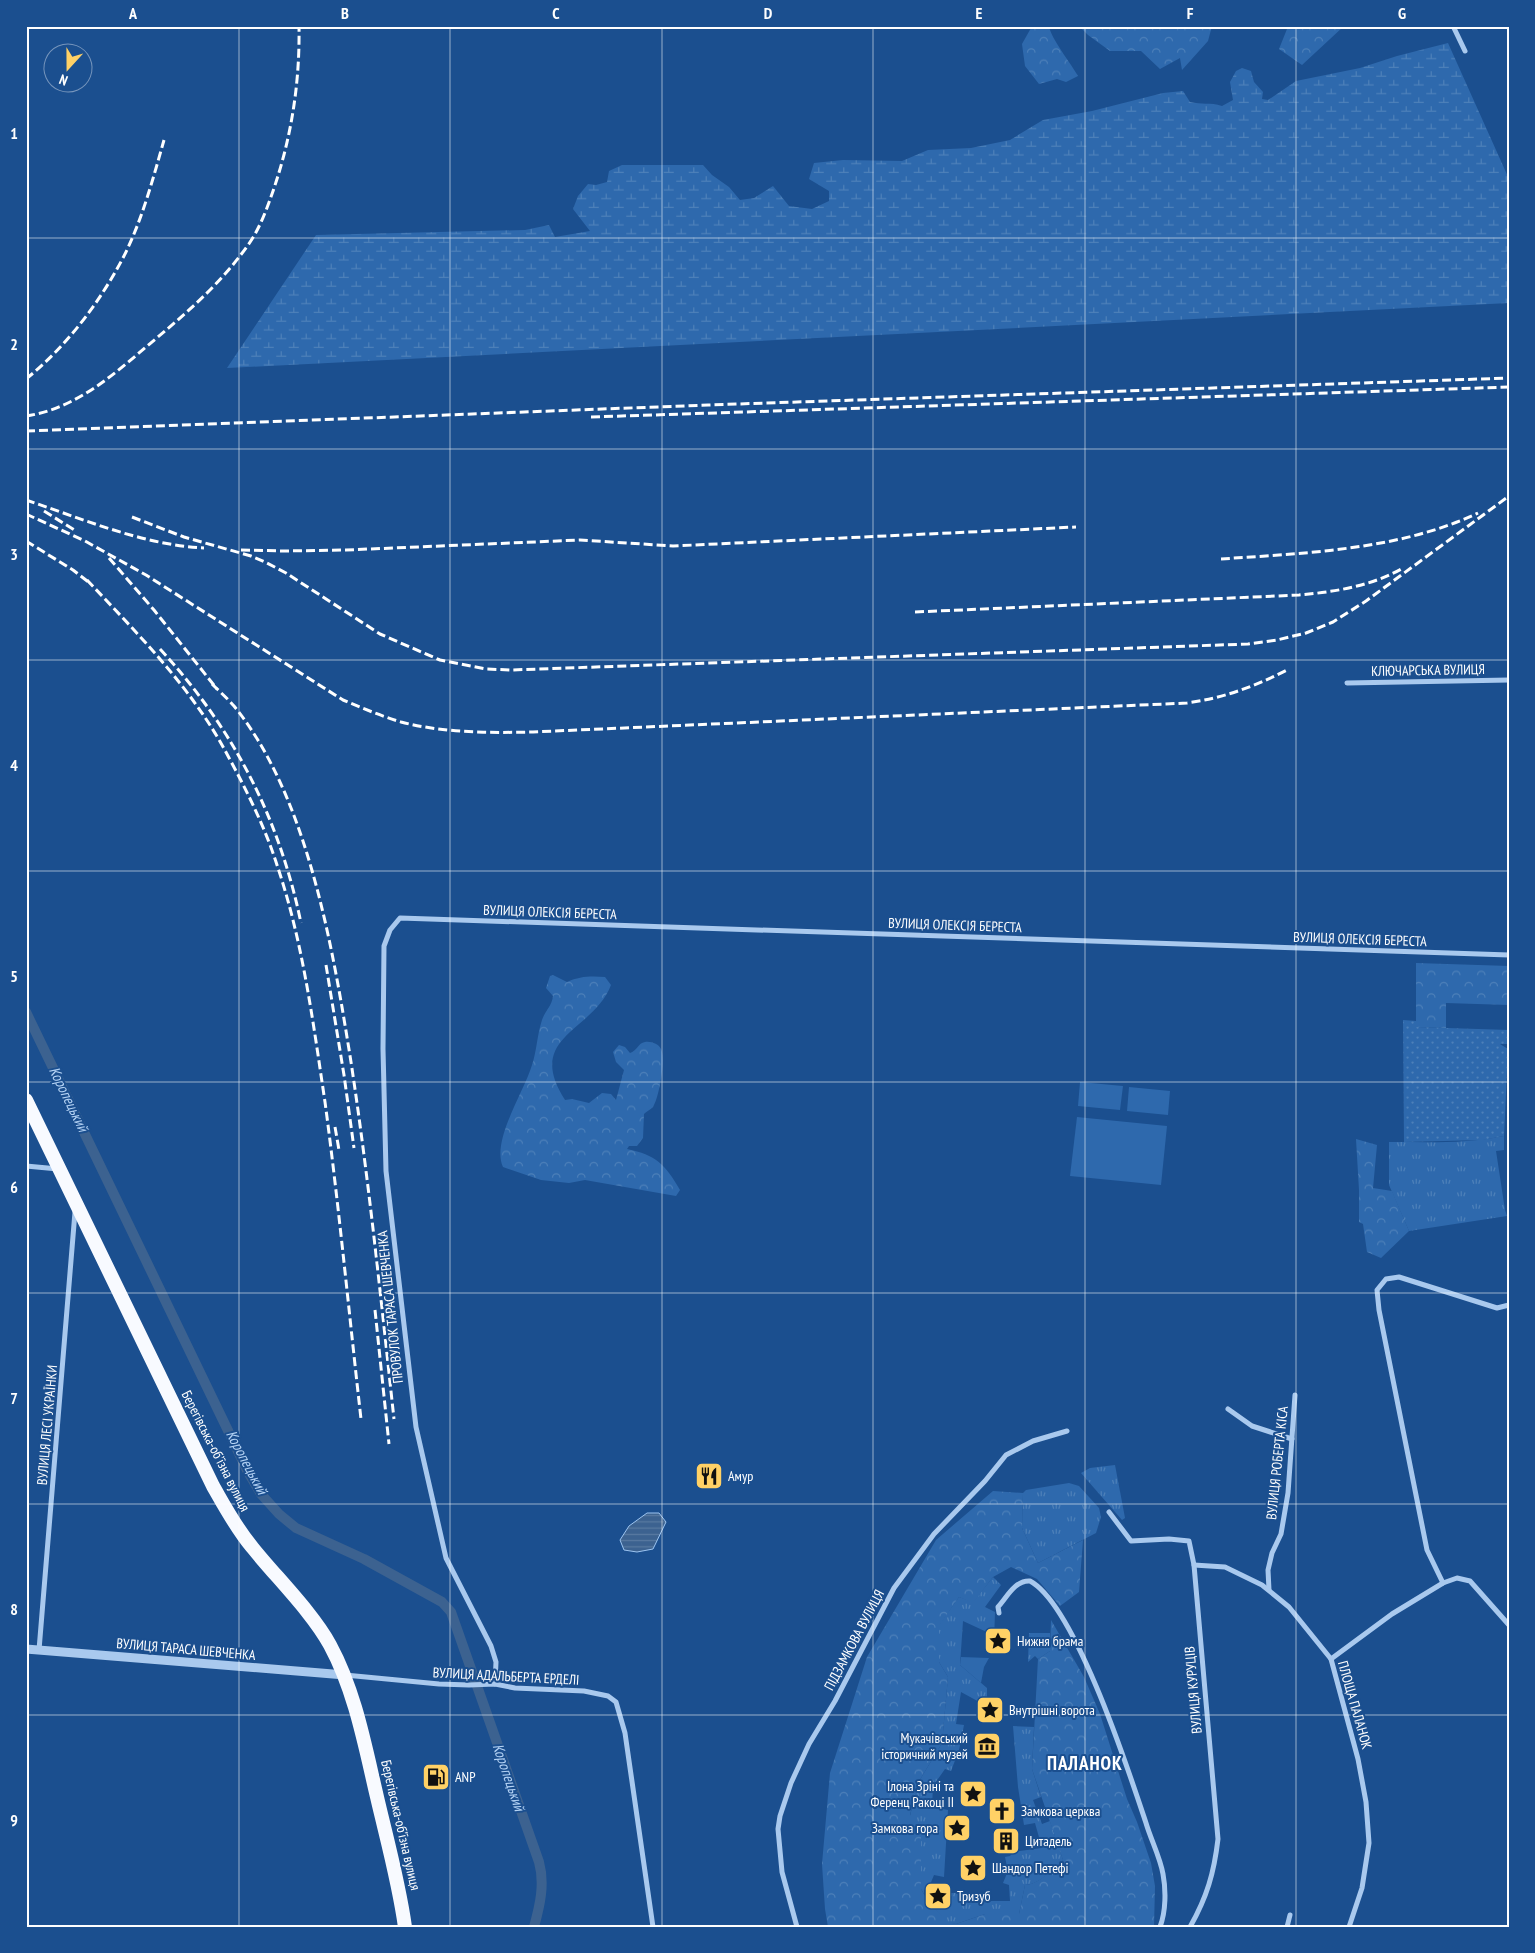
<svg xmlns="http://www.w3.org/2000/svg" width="1535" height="1953" font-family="'PT Sans Narrow',sans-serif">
<defs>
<pattern id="grass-tufts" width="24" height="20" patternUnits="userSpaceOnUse" patternTransform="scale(1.25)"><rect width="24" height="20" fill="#2e69ad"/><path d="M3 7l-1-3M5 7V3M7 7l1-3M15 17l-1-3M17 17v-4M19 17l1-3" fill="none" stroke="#4d80b9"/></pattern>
<pattern id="forest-crowns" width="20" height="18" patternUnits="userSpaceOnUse" patternTransform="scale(1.25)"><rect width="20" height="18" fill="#2e69ad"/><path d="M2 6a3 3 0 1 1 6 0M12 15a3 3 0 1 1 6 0" fill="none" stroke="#4d80b9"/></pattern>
<pattern id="wetland-marsh" width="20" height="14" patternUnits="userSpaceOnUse" patternTransform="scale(1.25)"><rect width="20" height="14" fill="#2e69ad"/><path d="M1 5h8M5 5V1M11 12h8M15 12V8" fill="none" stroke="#4d80b9"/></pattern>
<pattern id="park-dots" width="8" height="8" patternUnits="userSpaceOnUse" patternTransform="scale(1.25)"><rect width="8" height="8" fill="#2e69ad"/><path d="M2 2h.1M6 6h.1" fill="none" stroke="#4d80b9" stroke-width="1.8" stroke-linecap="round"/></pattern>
<pattern id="water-rules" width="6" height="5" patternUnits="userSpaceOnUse" patternTransform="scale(1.25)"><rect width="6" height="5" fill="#3c6290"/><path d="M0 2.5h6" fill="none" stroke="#597aa1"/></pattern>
</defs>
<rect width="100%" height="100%" fill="#1b4f8f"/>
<!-- grass -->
<g fill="url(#grass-tufts)">
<path d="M1504 1136V1150L1496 1151 1505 1210 1507 1216 1409 1231 1389 1185V1142C1428 1142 1466 1144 1504 1136Z"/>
<path d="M1115 1465 1125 1518 1122 1520 1081 1473 1090 1468Z"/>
<path d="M1069 1483 1079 1486 1099 1508 1101 1517 1096 1533 1038 1563 1022 1528 1023 1493 1026 1490Z"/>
<path d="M993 1577 1001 1585 985 1607 995 1612 994 1641H989V1633L963 1621 960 1665 987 1688V1710H983V1704L961 1692 956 1724 964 1725 959 1750 951 1771 945 1769 933 1786 932 1807 948 1810 944 1877 934 1875 929 1887 924 1890V1894L921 1889 910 1816 918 1783 942 1743 948 1677 939 1662V1625L959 1597 973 1602Z"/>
<path d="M1029 1633H1050V1651L1038 1659 1035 1656 1028 1662Z"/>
<path d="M1013 1726 1034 1727 1032 1769 1041 1797 1033 1800 1042 1824 1050 1821 1063 1860C1053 1869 1039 1885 1025 1885L1019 1914H985L956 1924 948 1923 929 1903 925 1895 929 1898 935 1895 943 1898 944 1893H984L987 1901H1010L1009 1885 1003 1883 1008 1871 1005 1857 1010 1856 1013 1852 1042 1848 1035 1823 1024 1825 1018 1787Z"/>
</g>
<!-- forest -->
<g fill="url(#forest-crowns)">
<path d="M1027 26H1049C1050 37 1072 65 1078 76L1066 82 1057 79 1039 84 1025 66 1022 44 1031 28Z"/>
<path d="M1079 26H1212L1208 41 1182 70 1180 58 1160 69 1141 51H1110L1088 35Z"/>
<path d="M1286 26H1344L1302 65 1279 49 1287 29Z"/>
<path d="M1416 963 1509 966V1005L1446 1003V1028L1416 1027Z"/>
<path d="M553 975 567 982C580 976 591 976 605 977L611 985C593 1032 524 1036 565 1100L572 1099 589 1103 602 1093 611 1094 616 1100 624 1070 616 1062 613 1052 619 1045 625 1047 630 1053C637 1051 638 1043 645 1042 651 1041 659 1044 661 1049 666 1059 659 1098 653 1107 651 1109 646 1112 644 1114L643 1138 637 1146H629L627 1149C656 1155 665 1164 680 1190L676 1196 585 1180 569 1183 541 1180 503 1167C491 1141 524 1092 532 1065 537 1050 537 1035 542 1020 545 1011 552 1006 553 996L546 988 550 976Z"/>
<path d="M1356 1139 1377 1145 1373 1188 1392 1191 1409 1231 1381 1258 1367 1252 1363 1224 1359 1222V1190Z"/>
<path d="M993 1491 1023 1493 1022 1528 1038 1563 1083 1540 1079 1592 1060 1606 1037 1579 1011 1567 993 1577 973 1603 959 1597 939 1626V1662L948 1677 942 1743 918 1783 910 1815 921 1829V1889L929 1903 948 1922 956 1924 985 1914H1019L1025 1885C1038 1885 1053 1869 1063 1860L1032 1769 1038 1659 1050 1651 1051 1620 1084 1677 1100 1714 1127 1799 1137 1822 1151 1863 1155 1886 1154 1927H828L825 1909 822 1864 830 1773 867 1657 936 1540Z"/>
</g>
<!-- wetland -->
<path fill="url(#wetland-marsh)" d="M1448 43 1509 179V303L227 368 316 235 525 230 549 225 555 237 590 231 573 209 578 196 588 184 596 185 607 182 609 171 622 165H703L712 175 729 187 740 200 754 198 773 186 789 206 812 209 829 201V191L809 179 814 163 843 160 902 161 928 150 971 148 1010 140 1043 120 1092 111 1163 93 1183 91 1190 102C1201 105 1210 102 1222 106L1233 100 1230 82 1236 71 1242 68 1251 71 1254 82 1263 92 1262 99 1268 100 1296 81 1360 68 1397 56Z"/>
<!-- park -->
<path fill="url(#park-dots)" d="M1403 1020 1416 1021V1027L1509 1030V1044H1500L1508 1049 1504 1136 1483 1140 1404 1142Z"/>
<!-- garden -->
<g fill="#2e69ad">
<path d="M1080 1082 1123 1086 1120 1110 1078 1106Z"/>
<path d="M1129 1087 1170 1091 1168 1115 1127 1111Z"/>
<path d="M1077 1117 1167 1126 1161 1185 1070 1176Z"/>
<path d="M961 1657 989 1658 984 1667 981 1683 960 1665Z"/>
</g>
<!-- water -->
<path fill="url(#water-rules)" stroke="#9cc4f0" d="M647 1513H659L666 1522 653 1549 637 1552 624 1550 620 1540 629 1526Z"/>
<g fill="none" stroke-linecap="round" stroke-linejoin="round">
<!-- canal -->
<path stroke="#3c6290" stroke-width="10" d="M26 1012 248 1472 261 1494 279 1514 296 1528 364 1559 442 1602 451 1612 539 1862C545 1884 540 1905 534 1927"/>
<!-- minor -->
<g stroke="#a9c9ee" stroke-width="5">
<path d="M1453 26 1465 51"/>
<path d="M1347 683 1509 680"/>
<path d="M26 1166 58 1169"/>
<path d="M1228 1409 1252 1426 1292 1439"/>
<path d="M1109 1512 1131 1541 1169 1539 1189 1541 1194 1565 1218 1839C1214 1873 1207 1897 1190 1927"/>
<path d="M1194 1565 1225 1567 1262 1585 1289 1607 1331 1659 1358 1759 1366 1802 1369 1843 1362 1888 1349 1927"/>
<path d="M1443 1583 1427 1550 1379 1310 1377 1290 1386 1279 1399 1277 1497 1308 1509 1305"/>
<path d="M1269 1590 1268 1570 1272 1553 1281 1534 1288 1493 1295 1395"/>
<path d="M999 1613 998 1607C1007 1597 1015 1580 1030 1581 1075 1605 1129 1772 1146 1823 1151 1840 1160 1857 1163 1874 1166 1890 1166 1911 1160 1927"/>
<path d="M39 1650 75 1212"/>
<path d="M1331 1659 1392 1614 1443 1583 1457 1578 1470 1581 1509 1625"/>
<path d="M345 1675 439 1684 469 1685 495 1684 515 1688 584 1691 608 1696 616 1702 625 1733 653 1927"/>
<path d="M495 1684 496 1662 491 1646 446 1558 416 1427 386 1171 383 1049 384 946 390 930 400 918 1509 955"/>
<path d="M797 1927 782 1872 778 1829 780 1816 791 1783 809 1744 835 1701 894 1588 934 1534 985 1481 1006 1455 1033 1441 1067 1431"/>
<path d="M1287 1927 1290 1915"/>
</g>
<!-- tertiary -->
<path stroke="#a9c9ee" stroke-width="9" d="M26 1649 345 1675"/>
<!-- trunk -->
<path stroke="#f8faff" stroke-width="14" d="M26 1100 213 1486C225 1507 236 1528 252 1547 276 1577 312 1612 330 1645 355 1691 365 1746 377 1797 387 1840 399 1883 405 1927"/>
<!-- rail -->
<g stroke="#fff" stroke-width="3" stroke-dasharray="9 4" stroke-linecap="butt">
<path d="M26 379C67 346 100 302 124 256 142 220 153 179 164 140"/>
<path d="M26 416C74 409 111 377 146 347 183 316 220 285 248 245 259 230 266 211 272 194 291 140 300 84 299 26"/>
<path d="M591 417 1509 387"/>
<path d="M26 431 708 405 1509 378"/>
<path d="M26 500C83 519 143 545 204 548"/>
<path d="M44 511 76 531"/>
<path d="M26 514 85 541 146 575 343 700C362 708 381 716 401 722 444 733 489 733 533 732L1187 703C1224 698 1256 686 1289 669"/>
<path d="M132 517 184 537 251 556 265 562 286 573 380 634 440 660 486 669 511 670 1248 644 1277 640 1306 633 1333 622 1366 601 1509 496"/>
<path d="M26 541 73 570 91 584"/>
<path d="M241 550 284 551 346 550 580 540 673 546 1076 527"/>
<path d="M109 558 154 610 217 689"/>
<path d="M1221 559C1306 553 1400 550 1478 513"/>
<path d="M87 580C135 631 187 683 222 745 243 783 264 824 277 865 303 942 313 1022 325 1102 339 1207 349 1313 361 1419"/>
<path d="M915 612 1299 595C1334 592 1372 586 1403 568"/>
<path d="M160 649C233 728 279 817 301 923"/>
<path d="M212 684C219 691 227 698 234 706 308 797 333 949 351 1062 369 1181 381 1300 394 1419"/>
<path d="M326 965 344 1075 354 1148"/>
<path d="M335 1127 339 1150"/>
<path d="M375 1310 389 1444"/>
</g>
</g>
<!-- grid -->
<path fill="none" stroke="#fff" stroke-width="1" stroke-opacity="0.55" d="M239 26V1927M450 26V1927M662 26V1927M873 26V1927M1085 26V1927M1296 26V1927M26 238H1509M26 449H1509M26 660H1509M26 871H1509M26 1082H1509M26 1293H1509M26 1504H1509M26 1715H1509"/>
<!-- icons -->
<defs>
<g id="restaurant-square" transform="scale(1.4375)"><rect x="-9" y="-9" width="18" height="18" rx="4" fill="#ffd166" stroke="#1b4f8f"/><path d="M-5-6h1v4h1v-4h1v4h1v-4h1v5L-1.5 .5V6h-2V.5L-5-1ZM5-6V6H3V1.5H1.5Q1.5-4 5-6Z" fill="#111"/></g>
<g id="sight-square" transform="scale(1.4375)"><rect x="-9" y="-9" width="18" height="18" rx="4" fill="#ffd166" stroke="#1b4f8f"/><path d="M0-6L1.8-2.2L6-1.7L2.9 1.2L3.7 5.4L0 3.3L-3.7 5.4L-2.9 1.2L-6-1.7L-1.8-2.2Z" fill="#111"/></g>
<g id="museum-square" transform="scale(1.4375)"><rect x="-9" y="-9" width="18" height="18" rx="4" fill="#ffd166" stroke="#1b4f8f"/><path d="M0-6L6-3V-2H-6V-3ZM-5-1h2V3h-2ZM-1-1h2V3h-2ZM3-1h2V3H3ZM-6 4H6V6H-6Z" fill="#111"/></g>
<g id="fuel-square" transform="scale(1.4375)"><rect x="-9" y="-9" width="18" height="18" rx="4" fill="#ffd166" stroke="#1b4f8f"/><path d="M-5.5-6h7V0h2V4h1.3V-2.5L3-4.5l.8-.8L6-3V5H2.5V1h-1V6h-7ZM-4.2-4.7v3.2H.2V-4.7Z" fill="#111"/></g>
<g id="church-square" transform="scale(1.4375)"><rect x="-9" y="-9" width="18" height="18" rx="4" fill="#ffd166" stroke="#1b4f8f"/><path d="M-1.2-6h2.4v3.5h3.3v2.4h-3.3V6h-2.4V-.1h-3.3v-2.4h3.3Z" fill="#111"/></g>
<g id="building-square" transform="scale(1.4375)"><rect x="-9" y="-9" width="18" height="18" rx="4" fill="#ffd166" stroke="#1b4f8f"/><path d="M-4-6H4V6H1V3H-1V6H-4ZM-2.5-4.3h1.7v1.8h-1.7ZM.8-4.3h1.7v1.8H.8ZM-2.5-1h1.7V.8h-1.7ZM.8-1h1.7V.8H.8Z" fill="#111"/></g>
</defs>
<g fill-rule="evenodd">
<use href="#restaurant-square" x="709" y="1476"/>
<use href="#sight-square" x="998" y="1641"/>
<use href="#sight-square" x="990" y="1710"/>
<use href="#museum-square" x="987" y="1746"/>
<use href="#fuel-square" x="436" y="1777"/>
<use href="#sight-square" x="973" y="1794"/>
<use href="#church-square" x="1002" y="1811"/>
<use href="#sight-square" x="957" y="1828"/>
<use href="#building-square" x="1006" y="1841"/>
<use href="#sight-square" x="973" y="1868"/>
<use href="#sight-square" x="938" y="1896"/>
</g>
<g text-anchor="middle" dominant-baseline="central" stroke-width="4" stroke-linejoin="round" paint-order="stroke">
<!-- street labels -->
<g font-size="14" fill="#fff" stroke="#1b4f8f">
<text transform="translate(1428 670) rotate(-1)">КЛЮЧАРСЬКА ВУЛИЦЯ</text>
<text transform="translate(550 912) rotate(2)">ВУЛИЦЯ ОЛЕКСІЯ БЕРЕСТА</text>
<text transform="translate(955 925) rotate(2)">ВУЛИЦЯ ОЛЕКСІЯ БЕРЕСТА</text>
<text transform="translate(1360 939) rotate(2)">ВУЛИЦЯ ОЛЕКСІЯ БЕРЕСТА</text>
<text transform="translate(390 1307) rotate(-96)">ПРОВУЛОК ТАРАСА ШЕВЧЕНКА</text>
<text transform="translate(47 1425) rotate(-85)">ВУЛИЦЯ ЛЕСІ УКРАЇНКИ</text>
<text transform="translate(216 1451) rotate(63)">Берегівська-обʼїзна вулиця</text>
<text transform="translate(1277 1463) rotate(-84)">ВУЛИЦЯ РОБЕРТА КІСА</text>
<text transform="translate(854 1640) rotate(-62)">ПІДЗАМКОВА ВУЛИЦЯ</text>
<text transform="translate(186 1649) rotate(5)">ВУЛИЦЯ ТАРАСА ШЕВЧЕНКА</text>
<text transform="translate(506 1676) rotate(3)">ВУЛИЦЯ АДАЛЬБЕРТА ЕРДЕЛІ</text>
<text transform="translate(1193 1690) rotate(-95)">ВУЛИЦЯ КУРУЦІВ</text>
<text transform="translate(1355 1705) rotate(74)">ПЛОЩА ПАЛАНОК</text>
<text transform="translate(401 1825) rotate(77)">Берегівська-обʼїзна вулиця</text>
</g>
<!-- poi labels -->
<g font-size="14" fill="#fff" stroke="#1b4f8f" text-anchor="start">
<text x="728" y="1476">Амур</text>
<text x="1017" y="1641">Нижня брама</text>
<text x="1009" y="1710">Внутрішні ворота</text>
<text x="968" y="1738" text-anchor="end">Мукачівський<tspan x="968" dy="16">історичний музей</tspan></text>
<text x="455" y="1777">ANP</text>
<text x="954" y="1786" text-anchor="end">Ілона Зріні та<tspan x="954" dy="16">Ференц Ракоці II</tspan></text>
<text x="1021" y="1811">Замкова церква</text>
<text x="938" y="1828" text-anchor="end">Замкова гора</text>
<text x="1025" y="1841">Цитадель</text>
<text x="992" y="1868">Шандор Петефі</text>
<text x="957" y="1896">Тризуб</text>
</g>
<!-- water labels -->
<g font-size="15" font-style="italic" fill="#b5d3f5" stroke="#1b4f8f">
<text transform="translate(69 1099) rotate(64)">Коропецький</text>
<text transform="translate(247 1462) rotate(62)">Коропецький</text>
<text transform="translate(509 1777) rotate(71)">Коропецький</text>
</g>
<!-- district labels -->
<g font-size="19" font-weight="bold" letter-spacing="1" fill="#fff" stroke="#1b4f8f">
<text x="1085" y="1763">ПАЛАНОК</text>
</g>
</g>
<!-- border -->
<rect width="1535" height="1953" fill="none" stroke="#1b4f8f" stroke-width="55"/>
<!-- north arrow -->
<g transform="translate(68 68) rotate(201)"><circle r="24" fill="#1b4f8f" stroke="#7695bc"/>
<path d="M0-4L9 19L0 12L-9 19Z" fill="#ffd166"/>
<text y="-8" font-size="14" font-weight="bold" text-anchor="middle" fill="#ffffff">N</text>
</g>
<rect x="28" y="28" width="1480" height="1898" fill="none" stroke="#fff" stroke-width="2"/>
<g font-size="16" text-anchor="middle" font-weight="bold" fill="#fff">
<text x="133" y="19">A</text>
<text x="345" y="19">B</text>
<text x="556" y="19">C</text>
<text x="768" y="19">D</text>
<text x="979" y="19">E</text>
<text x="1190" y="19">F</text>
<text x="1402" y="19">G</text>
<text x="14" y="139">1</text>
<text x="14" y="350">2</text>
<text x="14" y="560">3</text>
<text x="14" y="771">4</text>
<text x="14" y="982">5</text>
<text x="14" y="1193">6</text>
<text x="14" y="1404">7</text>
<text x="14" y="1615">8</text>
<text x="14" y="1826">9</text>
</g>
</svg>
